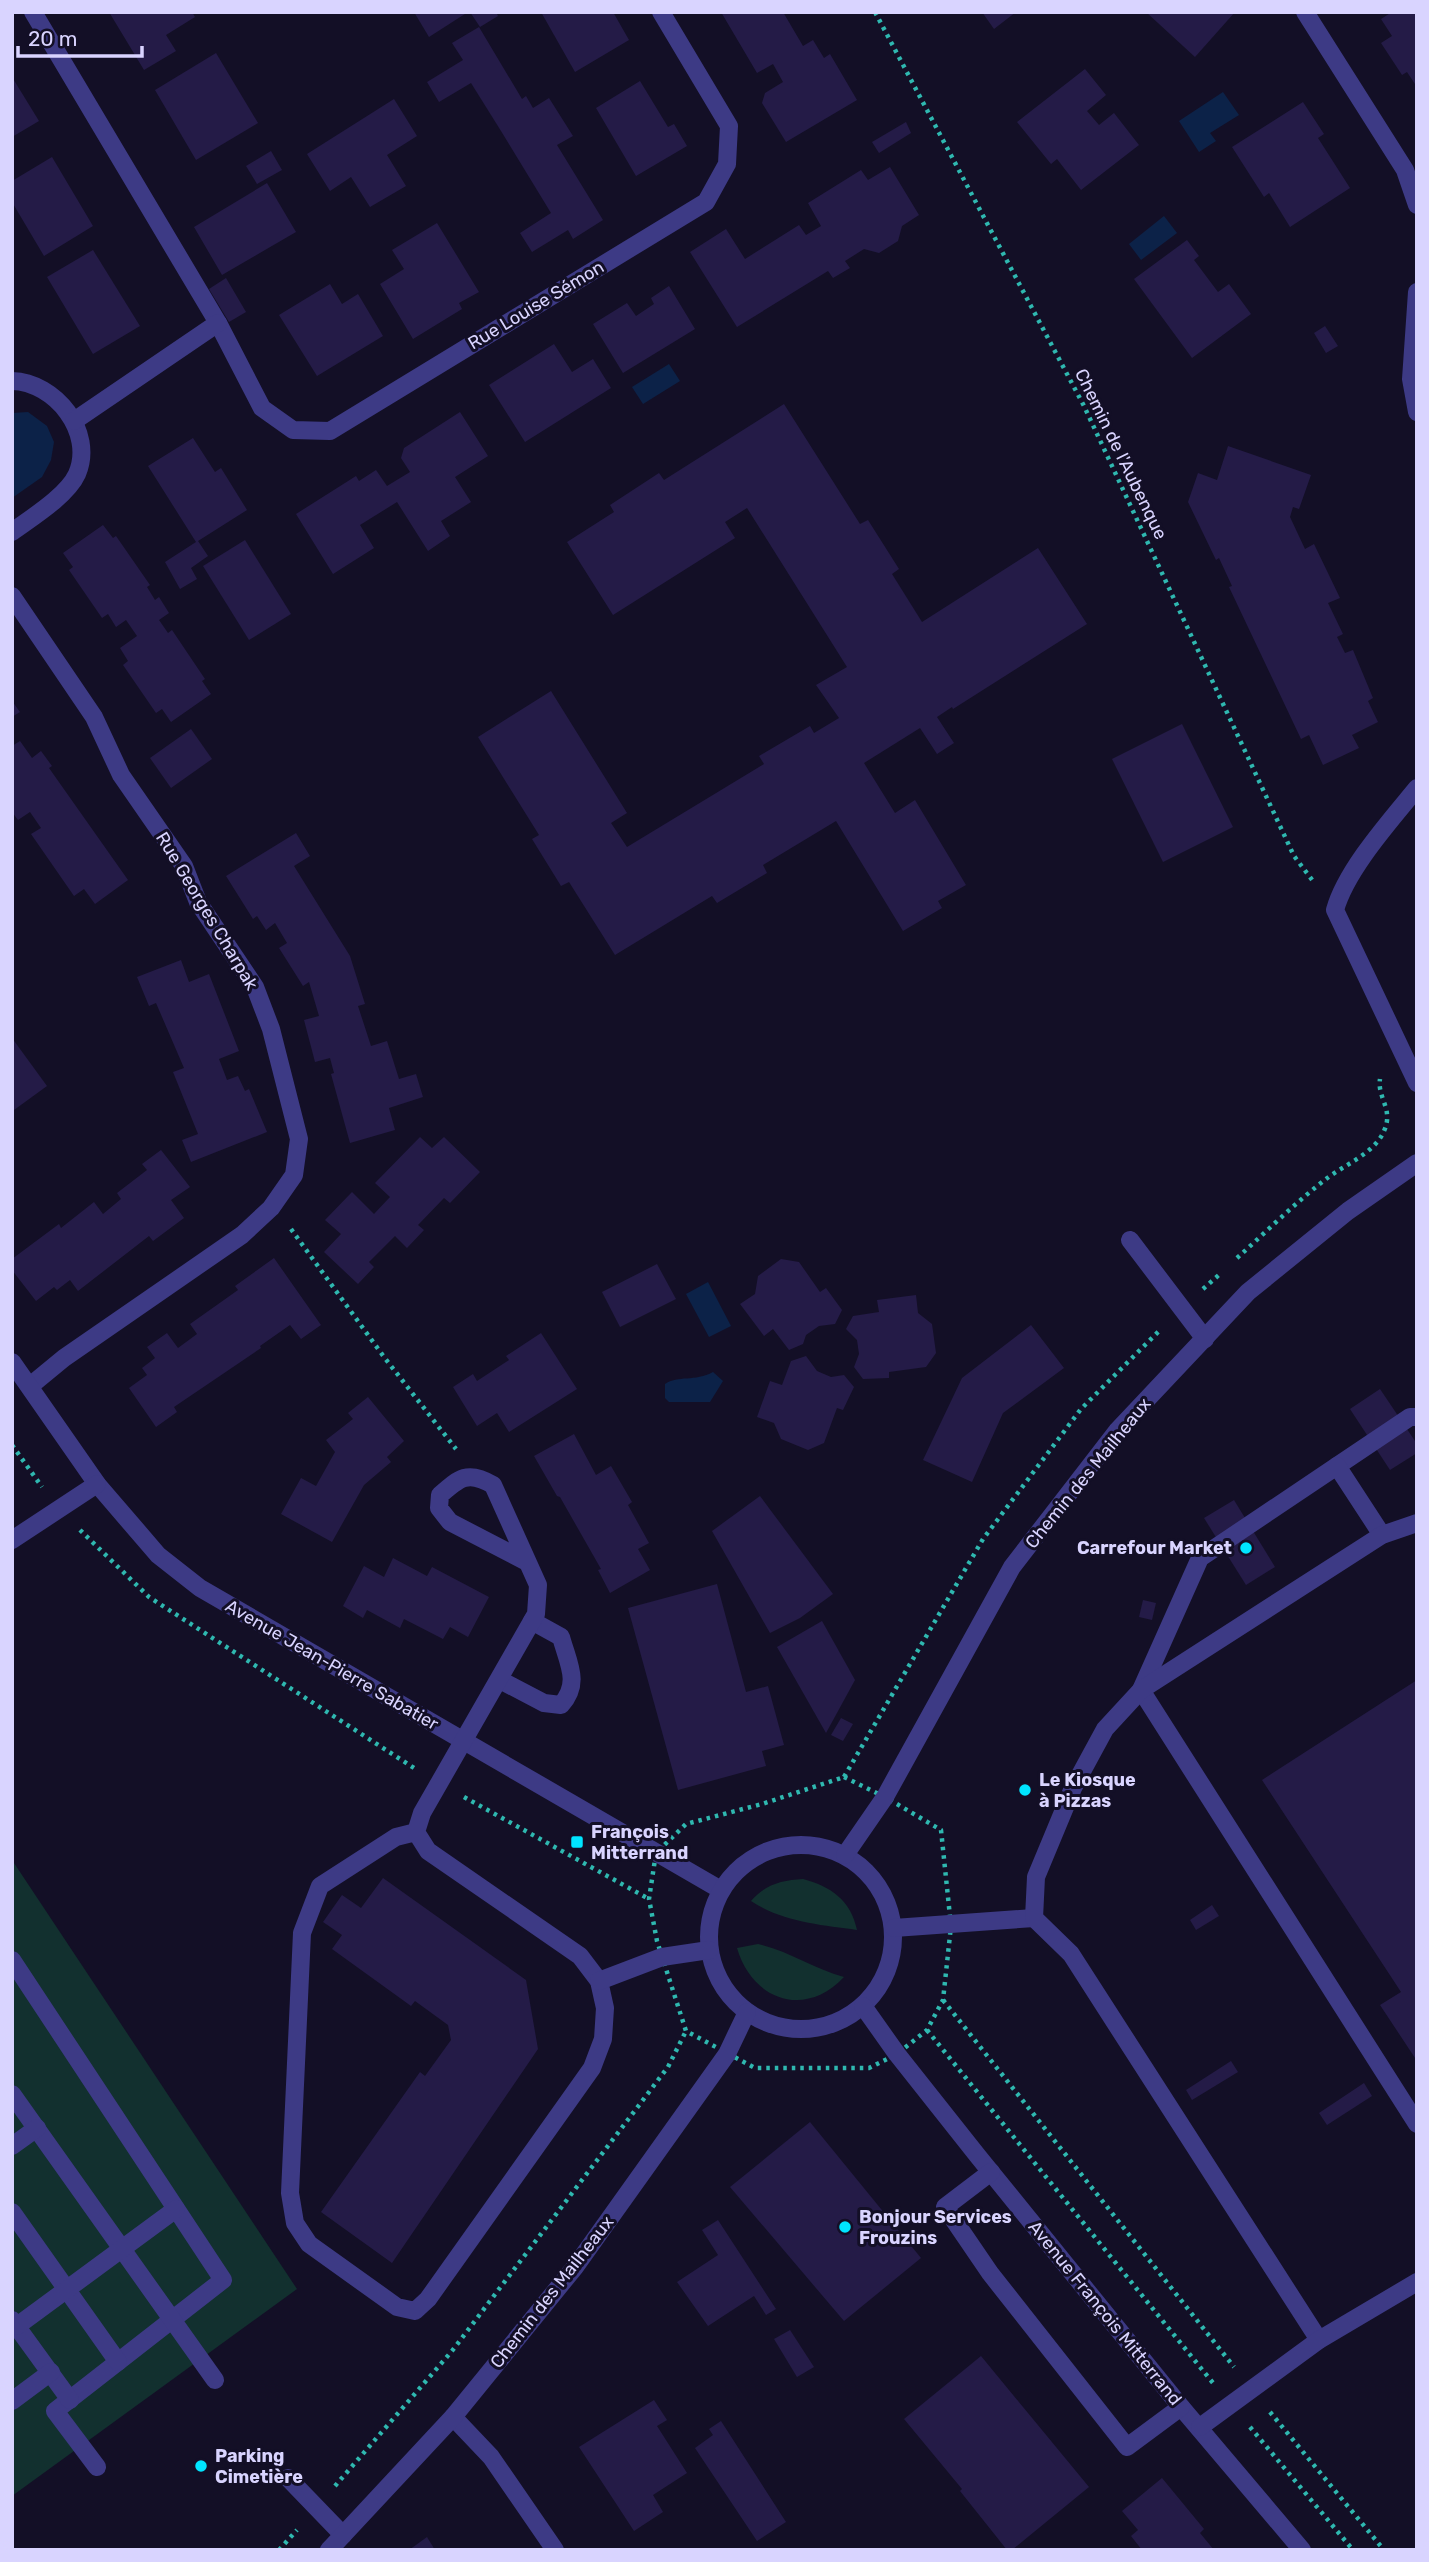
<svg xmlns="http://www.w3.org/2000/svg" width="1429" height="2562" font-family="Rubik,sans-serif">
<rect width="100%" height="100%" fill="#130f26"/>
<!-- green -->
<g fill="#12302f">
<path d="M12 1860 297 2289 12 2496Z"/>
<path d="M803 1879C830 1886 851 1900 857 1930 821 1925 782 1922 751 1901 764 1885 782 1880 803 1879Z"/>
<path d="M758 1944C789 1951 814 1969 844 1977 805 2019 752 2000 737 1948Z"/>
</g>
<!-- water -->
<g fill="#0c2248">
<path d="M1223 92 1239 115 1210 133 1216 141 1199 152 1179 121Z"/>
<path d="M1164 216 1177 233 1141 260 1129 244Z"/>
<path d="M669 364 680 381 643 404 632 387Z"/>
<path d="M28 412 47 426 54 442 51 460 42 477 12 498V413Z"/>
<path d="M708 1282 731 1326 709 1337 686 1294Z"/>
<path d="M713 1372 723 1381 710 1402H669L665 1398V1384C678 1375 695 1382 713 1372Z"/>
</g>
<!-- building -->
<g fill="#241b47">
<path d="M109 12H192L195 17 166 35 176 51 144 70Z"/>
<path d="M414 12H468L429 37Z"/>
<path d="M470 12H496L498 16 480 27Z"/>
<path d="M541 12H613L629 40 575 72Z"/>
<path d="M721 12H783L803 46 813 40 824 58 830 54 857 100 786 142 762 103 765 93 783 82 773 64 757 73Z"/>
<path d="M982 12H1016L994 29Z"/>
<path d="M1146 12H1235L1195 57Z"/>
<path d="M1392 12H1417V87L1407 72 1402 75 1381 43 1392 36 1381 19Z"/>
<path d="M479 27 522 99 526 96 533 108 549 98 573 136 557 145 603 220 573 239 568 230 532 252 520 233 551 213 501 131 471 83 439 102 427 82 463 60 452 43Z"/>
<path d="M216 53 258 123 196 160 155 90Z"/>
<path d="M1085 69 1106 95 1087 111 1099 125 1114 113 1139 145 1081 190 1057 159 1051 164 1017 122Z"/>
<path d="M12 77 39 121 12 137Z"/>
<path d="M640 81 668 127 674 124 687 146 636 176 596 108Z"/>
<path d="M394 99 417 136 387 155 406 186 370 207 351 177 330 191 307 154Z"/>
<path d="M1303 102 1324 134 1318 138 1350 188 1290 227 1269 193 1264 197 1232 147Z"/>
<path d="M906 122 911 133 879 153 872 142Z"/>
<path d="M271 151 282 170 257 184 246 166Z"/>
<path d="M52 157 93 226 44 256 12 202V181Z"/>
<path d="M890 167 919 215 902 226 898 241 879 253 864 249 845 261 850 268 833 278 828 271 737 327 690 252 726 229 745 259 799 225 806 235 821 226 808 203 861 170 868 180Z"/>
<path d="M267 183 296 232 222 275 194 227Z"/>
<path d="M437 223 479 292 459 303 462 309 413 339 380 284 404 269 392 250Z"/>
<path d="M1187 240 1199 256 1194 260 1218 292 1229 284 1251 314 1192 358 1134 279Z"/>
<path d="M93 250 140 326 93 354 47 277Z"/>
<path d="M226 278 246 312 229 322 209 289Z"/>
<path d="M330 284 342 304 358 294 383 336 317 376 279 315Z"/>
<path d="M669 286 695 329 623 373 593 324 627 303 636 316 654 304 651 298Z"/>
<path d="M1325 326 1338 346 1326 353 1314 333Z"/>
<path d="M554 344 572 372 593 359 611 388 525 442 489 385Z"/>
<path d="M784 404 860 524 868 520 899 569 892 574 922 622 1038 548 1087 624 953 709 952 707 937 717 954 743 937 754 920 728 864 763 895 813 915 800 966 885 938 901 942 908 903 931 836 821 763 865 767 873 717 903 712 896 615 955 569 882 561 886 532 839 539 835 478 737 551 691 627 813 611 823 627 847 764 764 759 756 810 726 814 733 839 718 816 685 847 667 747 508 725 522 735 538 613 615 567 542 614 512 610 505 659 473 664 480Z"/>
<path d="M460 412 488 456 455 477 471 502 441 521 450 536 428 551 397 502 360 525 374 548 333 574 296 514 356 476 359 481 376 470 387 486 410 472 401 458 404 448Z"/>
<path d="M193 438 215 472 221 468 247 510 198 541 208 556 191 568 197 579 180 589 165 562 196 542 148 466Z"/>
<path d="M1228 446 1311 475 1299 509 1293 507 1290 517 1305 549 1314 544 1340 598 1328 603 1343 634 1337 637 1345 653 1353 650 1373 698 1368 701 1378 722 1352 735 1359 748 1323 765 1309 735 1301 739 1229 587 1232 586 1219 558 1216 560 1188 502 1198 473 1217 480Z"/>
<path d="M103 525 113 538 116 536 150 585 147 587 155 600 159 597 169 613 159 620 168 633 172 630 205 679 202 681 211 694 171 722 162 709 156 713 123 665 128 661 120 648 137 636 126 620 116 627 108 614 102 618 69 570 73 567 63 553Z"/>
<path d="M245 540 291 614 249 640 203 566Z"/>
<path d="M12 701 20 712 12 717Z"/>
<path d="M1182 724 1233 827 1163 862 1112 759Z"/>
<path d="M191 729 212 759 171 788 150 758Z"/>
<path d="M20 741 32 758 41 751 52 766 49 768 128 880 95 904 84 889 74 896 31 834 41 828 30 812 18 820 12 812V746Z"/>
<path d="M296 833 310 856 294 866 350 956 365 1004 358 1006 371 1046 387 1041 399 1079 416 1074 423 1097 389 1108 395 1130 350 1143 331 1074 334 1073 330 1058 315 1062 304 1020 319 1016 309 982 303 986 279 948 287 943 275 923 266 930 257 916 253 919 226 876Z"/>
<path d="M181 960 189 982 209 974 239 1051 219 1059 227 1080 238 1076 245 1091 249 1089 267 1132 191 1162 182 1140 198 1134 173 1072 184 1068 156 1003 149 1006 137 977Z"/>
<path d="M12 1038 47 1086 14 1110 12 1108Z"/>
<path d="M420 1137 432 1148 444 1137 480 1172 450 1203 444 1198 418 1225 424 1230 407 1248 395 1236 369 1262 374 1267 358 1284 324 1252 341 1234 325 1220 352 1192 374 1214 390 1197 375 1183Z"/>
<path d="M161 1150 190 1187 171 1200 184 1218 153 1241 149 1236 78 1291 70 1280 57 1290 54 1287 36 1301 12 1270V1259L59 1224 61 1228 94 1202 103 1214 121 1199 117 1193 147 1170 142 1164Z"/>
<path d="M274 1258 321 1325 301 1339 290 1325 260 1346 261 1348 174 1407 177 1412 156 1427 129 1388 147 1375 142 1368 155 1358 147 1347 167 1333 178 1348 197 1334 190 1324 238 1290 235 1286Z"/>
<path d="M781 1259 799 1262 820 1292 826 1288 842 1310 835 1324 819 1326 806 1335 803 1344 789 1350 773 1329 764 1336 740 1304 755 1294 758 1276Z"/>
<path d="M657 1264 676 1299 620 1327 602 1292Z"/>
<path d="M916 1295 918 1313 932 1324 936 1353 926 1367 889 1372V1378L863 1379 854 1367 859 1354 857 1340 846 1329 853 1316 879 1312 877 1300Z"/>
<path d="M1031 1325 1064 1368 1003 1413 972 1482 923 1460 962 1378Z"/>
<path d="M541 1333 577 1389 509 1432 497 1413 477 1426 453 1387 473 1374 477 1381 509 1360 506 1356Z"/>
<path d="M806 1356 817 1371 831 1377 844 1375 854 1387 843 1410 837 1408 824 1443 808 1450 781 1439 774 1423 757 1417 770 1381 782 1385 791 1361Z"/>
<path d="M1380 1389 1417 1444V1453L1390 1470 1350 1409Z"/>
<path d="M368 1397 404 1441 387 1457 391 1462 364 1485 332 1542 281 1514 301 1478 316 1486 335 1452 326 1440 353 1419 348 1413Z"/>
<path d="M574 1434 596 1475 611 1466 632 1502 628 1505 649 1543 638 1549 650 1570 610 1593 598 1570 601 1569 560 1497 557 1496 534 1456Z"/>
<path d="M760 1496 833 1594 800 1618 770 1633 712 1531Z"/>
<path d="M1234 1500 1275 1567 1246 1585 1204 1518Z"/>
<path d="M393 1558 427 1576 432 1567 489 1597 468 1637 450 1627 443 1639 404 1619 400 1628 367 1610 363 1618 343 1606 364 1566 384 1577Z"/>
<path d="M717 1584 746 1692 768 1686 784 1745 762 1751 766 1766 678 1790 628 1608Z"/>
<path d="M1143 1600 1156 1603 1152 1620 1139 1617Z"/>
<path d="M822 1621 855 1680 826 1733 777 1647Z"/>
<path d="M1417 1680V2061L1380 2005 1401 1992 1262 1780Z"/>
<path d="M841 1718 853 1724 843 1741 831 1735Z"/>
<path d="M383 1878 526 1980 538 2049 392 2263 321 2212 420 2072 425 2076 451 2040 448 2025 415 2001 411 2006 332 1949 342 1935 323 1922 342 1895 361 1908Z"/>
<path d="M1212 1905 1219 1916 1196 1930 1190 1920Z"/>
<path d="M1231 2061 1238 2072 1192 2100 1186 2090Z"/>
<path d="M1364 2083 1372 2096 1327 2125 1319 2113Z"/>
<path d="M810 2122 921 2258 844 2321 730 2187Z"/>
<path d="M718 2220 776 2309 766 2315 754 2296 708 2326 677 2282 718 2255 702 2230Z"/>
<path d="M790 2330 814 2367 797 2377 774 2339Z"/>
<path d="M981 2356 1089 2487 1012 2550H1007L960 2491 962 2489 904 2419Z"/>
<path d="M654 2400 667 2420 657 2426 687 2473 653 2495 663 2512 634 2531 579 2447Z"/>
<path d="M721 2421 786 2522 757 2541 695 2448 713 2435 709 2429Z"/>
<path d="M1162 2478 1204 2529 1200 2533 1214 2550H1142L1131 2536 1138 2530 1122 2511Z"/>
<path d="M427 2537 435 2550H409Z"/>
</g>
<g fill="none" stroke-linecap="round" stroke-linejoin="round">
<!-- path -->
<g stroke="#2fb8b0" stroke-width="4.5" stroke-dasharray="3.5 5" stroke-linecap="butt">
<path d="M875 12 1084 406 1294 856 1313 881"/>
<path d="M291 1229 384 1357 456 1449"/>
<path d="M1237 1258C1266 1232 1295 1203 1326 1179 1344 1165 1375 1153 1384 1131 1394 1109 1377 1098 1380 1079"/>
<path d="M1203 1289 1220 1274"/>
<path d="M12 1445 42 1487"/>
<path d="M80 1530 149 1597 414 1768"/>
<path d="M844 1777 885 1797 941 1830 951 1926 943 2000 927 2030 897 2054 869 2068H755L686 2031 657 1941 649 1899 656 1853 686 1824 762 1804Z"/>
<path d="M844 1777 983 1539 1081 1409 1161 1329"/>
<path d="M464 1797 649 1899"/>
<path d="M943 2000 1234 2367"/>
<path d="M927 2030 1213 2383"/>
<path d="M1270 2412 1384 2550"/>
<path d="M1250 2427 1353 2550"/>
<path d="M335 2486 452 2351 668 2067 686 2031"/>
<path d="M279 2550 297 2530"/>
</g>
<!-- minor -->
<g stroke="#3d3a85" stroke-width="18">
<path d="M33 12 218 323 262 408 293 430 330 431 706 202 727 164 729 126 661 12"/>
<path d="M1305 12 1405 170 1417 205"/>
<path d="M1417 292 1411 379 1417 412"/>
<path d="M12 381C55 382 95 432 77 474 67 496 31 518 12 532"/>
<path d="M74 421 218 323"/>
<path d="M12 596 94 717 121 775 184 866 198 902 255 987 271 1029 299 1139 294 1175 271 1208 242 1235 64 1358 30 1386"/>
<path d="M1417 788C1390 821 1346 870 1335 910L1417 1083"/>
<path d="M1130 1240 1205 1339"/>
<path d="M12 1362 97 1484 158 1555 200 1588 721 1890"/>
<path d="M1337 1466 1410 1417H1417"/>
<path d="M1382 1535 1337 1466 1200 1558 1141 1690 1417 2124"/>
<path d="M12 1540 97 1484"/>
<path d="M500 1680 544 1703 561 1705C581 1683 568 1663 561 1637L532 1621"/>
<path d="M416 1832 396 1837 320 1886 302 1933 290 2193 295 2223 309 2244 397 2307 415 2311 428 2299 592 2068 603 2039 605 2008 599 1981 580 1956 428 1851 416 1832 422 1813 536 1614 538 1585 493 1485C468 1470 459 1478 440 1495L439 1508 450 1522 527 1562"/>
<circle cx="801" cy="1937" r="92"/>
<path d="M845 1855 885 1797 1012 1567 1117 1431 1248 1292 1348 1211 1417 1163"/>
<path d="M894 1928 1034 1918"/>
<path d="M12 1960 223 2280 55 2411 97 2467"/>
<path d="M599 1981 662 1957 709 1950"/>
<path d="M863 2006 897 2054 977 2155 1181 2407 1302 2550"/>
<path d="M12 2094 215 2380"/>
<path d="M12 2146 37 2128"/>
<path d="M991 2172 945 2207 990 2273 1127 2447 1181 2407"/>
<path d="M12 2212 118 2362"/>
<path d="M12 2320 70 2400"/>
<path d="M17 2326 176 2209"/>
<path d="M1319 2340 1071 1954 1034 1918 1036 1877 1073 1788 1105 1729 1141 1690 1382 1535 1417 1523"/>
<path d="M12 2401 51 2372"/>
<path d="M453 2417 491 2457 555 2550"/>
<path d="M1200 2427 1319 2340 1417 2282"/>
<path d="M288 2478 343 2535"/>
<path d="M329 2550 453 2417 575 2267 727 2054 747 2012"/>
</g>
</g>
<!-- markers -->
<g fill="#00e5ff" stroke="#130f26" stroke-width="2.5">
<circle cx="1246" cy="1548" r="7"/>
<circle cx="1025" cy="1790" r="7"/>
<rect x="570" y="1835" width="14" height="14" rx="3.5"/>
<circle cx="845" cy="2227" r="7"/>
<circle cx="201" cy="2466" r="7"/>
</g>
<g text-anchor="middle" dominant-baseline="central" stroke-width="6" stroke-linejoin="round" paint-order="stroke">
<!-- street labels -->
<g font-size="18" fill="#d9d4ff" stroke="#130f26">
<text transform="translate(536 305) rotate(-31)">Rue Louise Sémon</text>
<text transform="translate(1121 454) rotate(64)">Chemin de l'Aubenque</text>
<text transform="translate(207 911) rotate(59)">Rue Georges Charpak</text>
<text transform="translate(1088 1473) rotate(-51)">Chemin des Mailheaux</text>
<text transform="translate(332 1665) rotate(30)">Avenue Jean-Pierre Sabatier</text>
<text transform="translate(552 2292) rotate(-52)">Chemin des Mailheaux</text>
<text transform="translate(1105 2313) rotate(51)">Avenue François Mitterrand</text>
</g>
<!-- poi labels -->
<g font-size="18" font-weight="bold" fill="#d9d4ff" stroke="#130f26" text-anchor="start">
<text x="1232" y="1548" text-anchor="end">Carrefour Market</text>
<text x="1039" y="1780">Le Kiosque<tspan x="1039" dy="21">à Pizzas</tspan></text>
<text x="591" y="1832">François<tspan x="591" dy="21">Mitterrand</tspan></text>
<text x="859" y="2217">Bonjour Services<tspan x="859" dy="21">Frouzins</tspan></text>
<text x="215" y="2456">Parking<tspan x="215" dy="21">Cimetière</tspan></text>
</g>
</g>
<!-- border -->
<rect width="1429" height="2562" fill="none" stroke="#d9d4ff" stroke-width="28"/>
<!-- scale -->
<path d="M18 46v10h124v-10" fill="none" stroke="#d9d4ff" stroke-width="3.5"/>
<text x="28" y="46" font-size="21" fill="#d9d4ff" stroke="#130f26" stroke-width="5" paint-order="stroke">20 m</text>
</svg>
